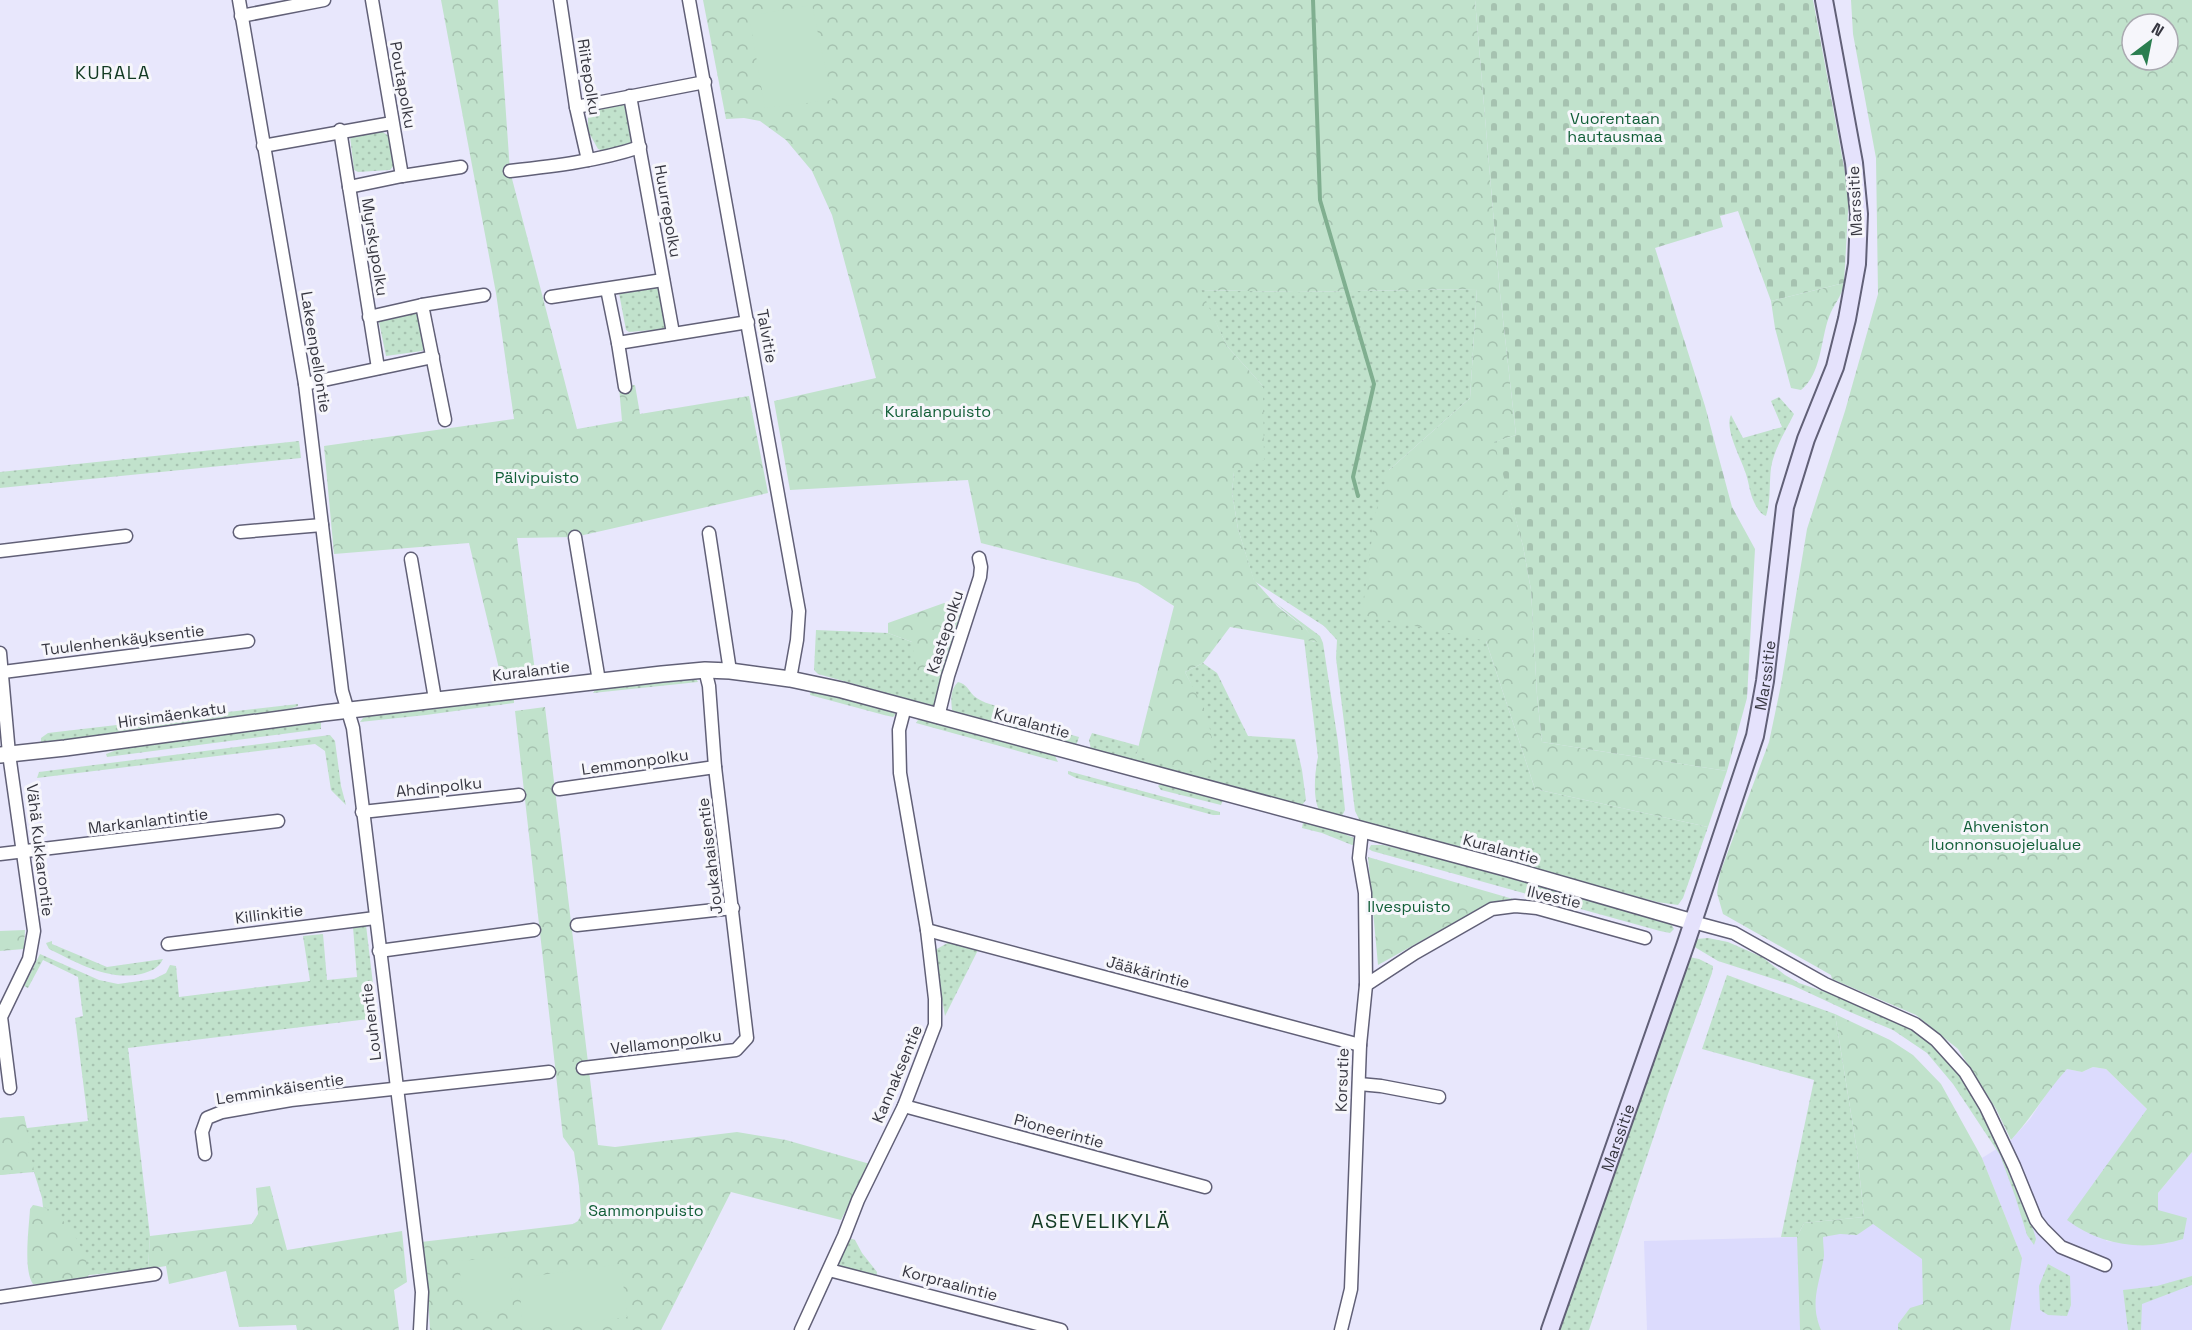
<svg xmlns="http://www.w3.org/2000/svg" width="2192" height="1330" font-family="'Space Grotesk',sans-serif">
<defs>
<pattern id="grass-dots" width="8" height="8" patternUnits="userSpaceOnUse" patternTransform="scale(1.5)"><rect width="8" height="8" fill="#c1e2cc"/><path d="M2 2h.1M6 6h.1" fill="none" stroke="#a6c2b0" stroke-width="1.8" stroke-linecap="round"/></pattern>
<pattern id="forest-crowns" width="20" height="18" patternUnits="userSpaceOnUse" patternTransform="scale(1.5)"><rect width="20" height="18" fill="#c1e2cc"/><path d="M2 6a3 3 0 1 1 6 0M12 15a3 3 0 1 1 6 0" fill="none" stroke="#a6c2b0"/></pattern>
<pattern id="cemetery-stones" width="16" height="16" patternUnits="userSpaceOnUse" patternTransform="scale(1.5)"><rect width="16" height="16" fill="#c1e2cc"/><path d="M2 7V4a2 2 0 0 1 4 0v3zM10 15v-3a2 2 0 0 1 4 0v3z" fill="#a6c2b0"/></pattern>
</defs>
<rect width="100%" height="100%" fill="#e8e7fc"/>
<!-- built -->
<path fill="#dcdbfd" d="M2093 1067 2106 1069 2147 1109 2106 1241 2142 1245 2169 1243 2157 1210 2158 1193 2192 1152V1330H1647L1644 1241 1797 1237 1864 1217 2022 1258 1982 1158 2011 1140 2030 1119 2051 1087 2067 1069 2082 1072Z"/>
<!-- grass -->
<g fill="url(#grass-dots)">
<path d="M626 102 634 142 603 151 598 149 588 131V113L591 110Z"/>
<path d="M381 131 389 136 396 163 390 170 358 172 354 170 350 136Z"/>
<path d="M656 287 660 290 667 327 665 329 629 332 626 330 619 293Z"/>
<path d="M1477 289 1470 398 1389 470 1486 641 1535 789 1708 827 1683 898 1678 905 1657 902 1361 823 1355 811 1336 658 1337 640 1324 626 1254 581 1238 529 1232 492 1234 472 1263 386 1227 346 1200 290 1295 292Z"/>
<path d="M414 313 417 314 424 349 422 351 386 356 379 322 382 318Z"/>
<path d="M1779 397 1794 414C1786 430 1774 449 1771 468 1769 484 1771 500 1766 516 1760 514 1757 508 1754 502 1750 494 1749 483 1746 474 1742 460 1724 429 1731 415L1743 438 1782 427 1771 401Z"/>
<path d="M299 441 301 458 0 488V472Z"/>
<path d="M1273 601 1320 636 1323 643 1338 742 1345 810 1342 816 1338 819C1331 817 1325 817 1320 811 1312 800 1315 770 1318 757L1304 639 1315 642 1306 629Z"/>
<path d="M816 630 888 633 912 642 946 675 937 707 818 674 814 670Z"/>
<path d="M1203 663 1217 673 1248 736 1295 739 1302 770 1306 800 1302 805 1222 783 1101 753 1091 749 1089 740 1092 733 1139 746 1136 756 1191 684 1185 672Z"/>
<path d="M691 677 696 679 698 682 593 693 595 690 607 687Z"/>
<path d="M958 682C967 684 968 690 974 696 981 702 990 704 999 707L994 723 960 715 952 710C951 699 950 690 958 682Z"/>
<path d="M811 690 887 710 896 714 893 717 884 715 810 695Z"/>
<path d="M510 698 514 699V703L426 715 360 722 363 718 371 715Z"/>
<path d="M298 704V706L271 715 41 745V738L48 733Z"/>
<path d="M1004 716 1079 737 1077 743 1073 746 1005 727Z"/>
<path d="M317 719 321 722V729L107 757 106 754 133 744Z"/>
<path d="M924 719 1050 754 1055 756 1058 762 916 723 918 720Z"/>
<path d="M330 735 335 741 341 786 346 805 331 790 325 751 315 744 37 778 39 772Z"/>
<path d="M1068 771 1220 812V815H1213L1076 778 1068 774Z"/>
<path d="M1161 784 1223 800 1221 805 1161 790 1158 786Z"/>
<path d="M1303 822 1342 833 1354 838 1356 844 1352 845 1322 833 1302 828Z"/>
<path d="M1371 845H1383L1440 858 1661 921 1671 924 1674 929 1670 933 1660 931 1372 851 1369 849Z"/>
<path d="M366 925 377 1018 128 1048 150 1236 148 1269 51 1279 42 1198 34 1172 0 1175V1118L24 1116 27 1128 88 1121 75 1018 83 1016 78 977 43 960 28 988 24 986 40 954 99 980 118 984 154 979 166 973 170 965 176 966 179 997 310 981 303 936 323 934 327 980 357 977 353 927Z"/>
<path d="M1708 938 1728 942 1762 957 1785 975 1799 983 1857 1003 1890 1017 1922 1037 1943 1055 1964 1082 1998 1145 2019 1198 2033 1229 2036 1239 2034 1245 2027 1235 2015 1196 2000 1155 1953 1084 1927 1053 1893 1030 1850 1012 1792 985 1718 961 1693 946 1697 939Z"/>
<path d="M52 941V944L107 967 163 959C158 969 151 971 141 974 107 981 78 963 49 949L46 943Z"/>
<path d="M951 941 978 950 945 1016 935 961V950Z"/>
<path d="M1689 957 1699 959 1713 966 1712 973 1668 1094 1589 1330H1558Z"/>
<path d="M1727 975 1835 1014 1857 1151 1864 1217 1804 1223 1797 1237H1781L1814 1080 1702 1049Z"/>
<path d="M844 1236 855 1240 862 1253 877 1272 876 1281 829 1270Z"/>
<path d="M2048 1264 2070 1276 2071 1305 2067 1316 2048 1315 2040 1310 2039 1286Z"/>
<path d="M2192 1276V1285L2142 1304 2141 1330H2128L2123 1290 2157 1286Z"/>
</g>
<!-- forest -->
<g fill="url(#forest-crowns)" fill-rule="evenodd">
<path d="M441 0H498L510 171 577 429 622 421 619 387 635 385 640 414 749 396 768 493 575 537 517 538 535 671 501 677 469 543 334 554 324 446 514 419 496 293Z"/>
<path d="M703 0H1475L1500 293 1516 435 1495 442 1523 546 1531 590 1537 695 1542 742 1727 771 1708 827 1535 789 1486 641 1362 615 1375 514 1389 470 1470 398 1477 289 1295 292 1201 290 1227 346 1263 386 1264 460 1234 472 1232 492 1238 529 1254 580 1277 606 1305 628 1317 642 1230 627 1203 663 1185 672 1206 712 1213 743 1210 776 1136 756 1174 606 1138 583 981 543 968 480 790 490 774 401 876 378 832 215 812 171 786 140 760 121 744 118 726 119Z"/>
<path d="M1851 0H2192V1152L2158 1193V1210L2187 1218 2183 1239C2143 1252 2100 1245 2067 1220L2147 1109 2106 1069 2093 1067 2082 1072 2067 1069C2047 1091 2032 1117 2011 1140L1996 1109 1958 1049 1916 1015 1832 979 1831 975 1723 914 1717 893 1720 873 1769 742 1781 685 1807 529 1845 411 1878 294 1876 158 1853 34ZM2132 24H2168V60H2132Z"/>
<path d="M1844 283C1842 297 1833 305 1829 317 1820 341 1822 373 1801 390L1791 388 1775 328 1771 301Z"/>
<path d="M944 603 964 609 946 675 917 670 912 642 888 633V623Z"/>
<path d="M545 707 598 1145 615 1147 737 1132 786 1140 870 1164 841 1220 731 1192 661 1330H430L428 1295 421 1242 573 1224 578 1221 581 1215 579 1186 574 1152 563 1137 515 711Z"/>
<path d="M1368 857 1513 899 1491 902 1378 965Z"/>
<path d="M25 930 24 949 0 951V931Z"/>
<path d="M1835 1014 1890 1040 1913 1055 1941 1084 1982 1158 2022 1258 2010 1330H1898V1324L1910 1308 1923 1304 1922 1259 1873 1224 1857 1235 1840 1234 1823 1237C1823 1243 1824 1250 1824 1256 1820 1283 1809 1302 1821 1330H1800L1797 1237 1804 1223 1864 1217 1857 1151Z"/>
<path d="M24 1116 34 1171 0 1175V1118Z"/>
<path d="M270 1186 287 1250 402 1231 407 1282 394 1290 399 1330H297L296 1325 239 1327 226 1271 169 1284 166 1266 148 1269 150 1236 252 1224 258 1214 256 1188Z"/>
<path d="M33 1205C38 1206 44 1207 48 1209 67 1218 92 1257 88 1278L54 1284H33C23 1270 29 1228 30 1209Z"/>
</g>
<!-- cemetery -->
<path fill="url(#cemetery-stones)" d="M1475 0H1813L1849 194 1844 283 1771 301 1738 211 1720 216 1723 227 1655 248 1705 406 1732 507 1755 549 1747 698 1727 771 1542 742 1537 695 1531 590 1523 546 1494 442 1516 435 1500 293Z"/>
<!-- garden -->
<g fill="#c1e2cc">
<path d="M812 5 832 100 765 108 749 16Z"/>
<path d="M508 1257 513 1309 477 1313 463 1304 459 1261Z"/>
<path d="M621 1264 627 1317 523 1330 519 1278Z"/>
</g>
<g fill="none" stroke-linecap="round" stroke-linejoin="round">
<!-- stream -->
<path stroke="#80af90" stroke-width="4" d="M1313 0 1320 200 1374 384 1353 477 1358 496"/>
<!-- minor casing -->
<g stroke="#616077" stroke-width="15">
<g id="minor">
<path d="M239 0 305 384 342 691 353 728 422 1292 420 1330"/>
<path d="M372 0 402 176"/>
<path d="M560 0 576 107 588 160"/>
<path d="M689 0 799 611 797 640 790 679"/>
<path d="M241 16 324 0"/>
<path d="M630 96 673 333"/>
<path d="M576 107 705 82"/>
<path d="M340 130 378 368"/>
<path d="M263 146 392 123"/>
<path d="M510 171C554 166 598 161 640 147"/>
<path d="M349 187 402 176 461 167"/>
<path d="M607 289 618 343 625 387"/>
<path d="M551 297 663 280"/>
<path d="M422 305 445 420"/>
<path d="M369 317 422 305 484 295"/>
<path d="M618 343 748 322"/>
<path d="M305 384 433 357"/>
<path d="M240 532 322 525"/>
<path d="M709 533 730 671"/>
<path d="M575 537 599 681"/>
<path d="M0 551 126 536"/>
<path d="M411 559 435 699"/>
<path d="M0 653 9 754 34 931 29 959 1 1017 10 1088"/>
<path d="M3 672 248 641"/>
<path d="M938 717 948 676 980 577 981 567 979 558"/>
<path d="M559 789 715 767"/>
<path d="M362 812 519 795"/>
<path d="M0 854 278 821"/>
<path d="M1693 922 1734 933 1825 984 1915 1024 1936 1040 1965 1072 1986 1107 2014 1166 2036 1220 2043 1229 2061 1247 2105 1265"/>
<path d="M577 925 733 908"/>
<path d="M927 930 1360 1045"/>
<path d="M168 944 375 918"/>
<path d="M379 951 534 930"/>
<path d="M1366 985 1415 953 1492 909 1515 906 1537 908 1645 938"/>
<path d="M583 1068 736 1050 747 1038 715 767 709 686 705 670"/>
<path d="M1359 1084 1381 1086 1439 1097"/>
<path d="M904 1106 1205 1187"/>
<path d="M205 1154 202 1132 207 1118 222 1112 291 1100 549 1072"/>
<path d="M829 1270 1061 1330"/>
<path d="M0 1297 155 1274"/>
<path d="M801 1330 844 1236 858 1200 904 1106 935 1025V999L927 930 900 773 899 730 905 707"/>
<path d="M1341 1330 1351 1289 1360 1045 1366 985 1365 893 1359 858 1362 831"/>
</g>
</g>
<!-- tertiary casing -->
<g stroke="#616077" stroke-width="18">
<path id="tertiary" d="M0 755 65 748 324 713 662 674 705 670 730 671 790 679 842 690 1509 869 1693 922"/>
</g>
<!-- secondary casing -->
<g stroke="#616077" stroke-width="20">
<g id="secondary">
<path id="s1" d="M1550 1330 1685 946 1755 736 1765 681 1785 507 1806 439 1835 367 1847 319 1857 264 1859 214 1854 163 1824 0"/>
</g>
</g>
<!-- minor -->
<use href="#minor" stroke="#fff" stroke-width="12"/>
<!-- tertiary -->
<use href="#tertiary" stroke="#fff" stroke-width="15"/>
<!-- secondary -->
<use href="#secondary" stroke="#e5e2fc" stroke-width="16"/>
</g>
<g text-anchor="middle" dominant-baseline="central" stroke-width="6" stroke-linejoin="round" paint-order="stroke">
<!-- street labels -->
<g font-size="16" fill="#373741" stroke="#f6f6fb">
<text transform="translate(589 77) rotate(81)">Riitepolku</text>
<text transform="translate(403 85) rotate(80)">Poutapolku</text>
<text transform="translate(1855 201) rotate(-93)">Marssitie</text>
<text transform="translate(668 211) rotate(80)">Huurrepolku</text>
<text transform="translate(375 247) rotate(81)">Myrskypolku</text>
<text transform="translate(767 336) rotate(80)">Talvitie</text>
<text transform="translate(316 352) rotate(81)">Lakeenpellontie</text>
<text transform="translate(945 632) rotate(-72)">Kastepolku</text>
<text transform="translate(123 640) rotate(-7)">Tuulenhenkäyksentie</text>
<text transform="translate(531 671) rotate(-7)">Kuralantie</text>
<text stroke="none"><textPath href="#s1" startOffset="690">Marssitie</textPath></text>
<text transform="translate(172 715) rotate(-8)">Hirsimäenkatu</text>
<text transform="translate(1032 723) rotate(15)">Kuralantie</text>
<text transform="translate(635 762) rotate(-8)">Lemmonpolku</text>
<text transform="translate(439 787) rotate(-6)">Ahdinpolku</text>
<text transform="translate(148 821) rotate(-7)">Markanlantintie</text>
<text transform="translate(1501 849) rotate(15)">Kuralantie</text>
<text transform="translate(40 850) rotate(83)">Vähä Kukkarontie</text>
<text transform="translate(710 856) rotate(-97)">Joukahaisentie</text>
<text transform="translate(1554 897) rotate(13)">Ilvestie</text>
<text transform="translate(269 914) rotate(-7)">Killinkitie</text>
<text transform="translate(1148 972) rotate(15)">Jääkärintie</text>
<text transform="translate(371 1022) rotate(-97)">Louhentie</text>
<text transform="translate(666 1042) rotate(-7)">Vellamonpolku</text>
<text transform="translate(897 1074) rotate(-67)">Kannaksentie</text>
<text transform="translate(1342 1080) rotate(-88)">Korsutie</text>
<text transform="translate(280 1089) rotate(-9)">Lemminkäisentie</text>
<text transform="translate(1059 1131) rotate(15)">Pioneerintie</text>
<text stroke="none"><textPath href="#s1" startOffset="204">Marssitie</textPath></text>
<text transform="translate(950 1283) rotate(15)">Korpraalintie</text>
</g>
<!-- park labels -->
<g font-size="16" fill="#115e37" stroke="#f6f6fb">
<text x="1615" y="118">Vuorentaan<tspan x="1615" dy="18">hautausmaa</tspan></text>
<text x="938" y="411">Kuralanpuisto</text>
<text x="537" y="477">Pälvipuisto</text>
<text x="2006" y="826">Ahveniston<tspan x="2006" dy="18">luonnonsuojelualue</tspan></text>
<text x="1409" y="906">Ilvespuisto</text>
<text x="646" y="1210">Sammonpuisto</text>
</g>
<!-- neighbourhood labels -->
<g font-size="18" letter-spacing="1.5" fill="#123a23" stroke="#f6f6fb">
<text x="113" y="72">KURALA</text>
</g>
<!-- quarter labels -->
<g font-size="20" letter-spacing="1.5" fill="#123a23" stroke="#f6f6fb">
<text x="1101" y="1221">ASEVELIKYLÄ</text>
</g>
</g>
<!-- north arrow -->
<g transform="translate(2150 42) rotate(32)"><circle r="28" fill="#f6f6fb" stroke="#aaaab1" stroke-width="1.5"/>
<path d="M0-4.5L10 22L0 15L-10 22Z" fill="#2b7e50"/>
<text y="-9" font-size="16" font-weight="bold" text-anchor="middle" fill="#373741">N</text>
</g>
</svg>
